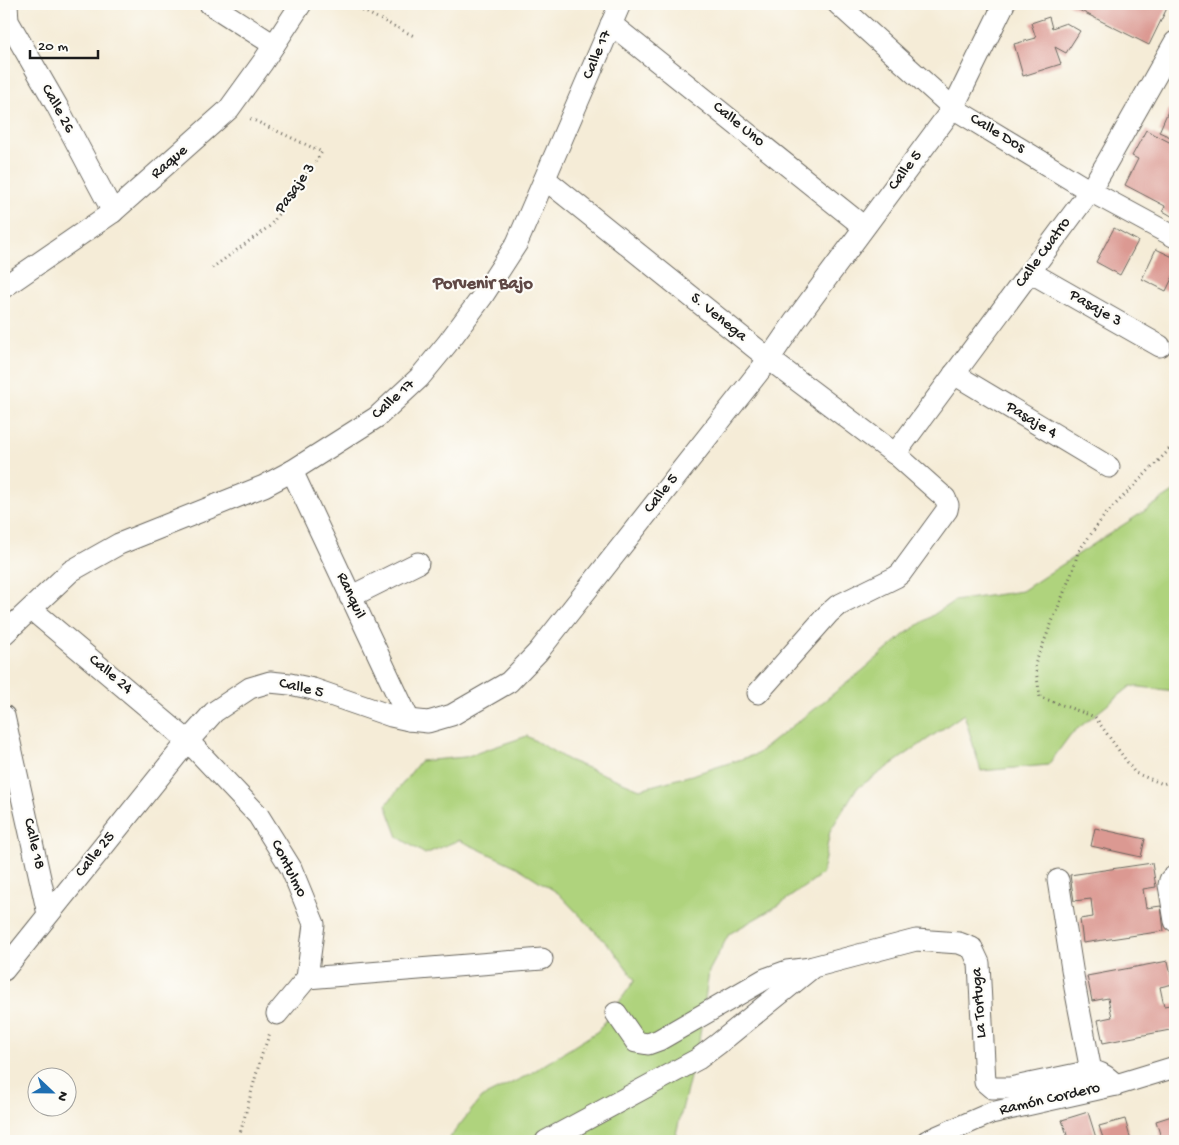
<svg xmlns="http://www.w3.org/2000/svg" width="1179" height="1145" font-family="'Gochi Hand',sans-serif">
<rect width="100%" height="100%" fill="#fdfcf7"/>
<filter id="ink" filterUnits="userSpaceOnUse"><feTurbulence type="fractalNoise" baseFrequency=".02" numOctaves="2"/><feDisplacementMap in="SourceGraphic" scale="10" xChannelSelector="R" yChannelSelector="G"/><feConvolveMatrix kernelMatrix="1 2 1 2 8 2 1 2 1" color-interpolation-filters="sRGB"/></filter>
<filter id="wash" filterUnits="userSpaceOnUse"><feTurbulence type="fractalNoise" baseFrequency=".0096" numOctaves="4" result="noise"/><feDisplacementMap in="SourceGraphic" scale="20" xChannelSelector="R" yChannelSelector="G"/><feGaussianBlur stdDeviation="1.12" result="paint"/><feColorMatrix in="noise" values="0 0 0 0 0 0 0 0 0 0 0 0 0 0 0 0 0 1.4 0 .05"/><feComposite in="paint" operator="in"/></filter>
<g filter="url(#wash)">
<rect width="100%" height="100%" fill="#f5ecd7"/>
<!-- green -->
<path fill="#afd37d" stroke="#66784c" d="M1175 491V691L1131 686 1071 734 1048 765 981 771 964 714 856 789 830 831 822 874 779 905 729 934 709 971 699 1041 675 1138 671 1141H447L481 1098 528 1075 598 1031 635 980 615 952 558 893 517 867 459 840 425 854 398 837 386 805 420 761 465 757 527 736 568 760 640 789 692 775 757 754 862 671 905 634 954 601 1022 591Z"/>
<g id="blocks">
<!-- building -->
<g fill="#db9992">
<path d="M1067 4H1169L1149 45Z"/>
<path d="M1049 17 1052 28 1066 23 1080 31 1066 53 1055 47 1061 64 1023 76 1014 44 1036 38 1031 23Z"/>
<path d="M1169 109 1175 112V139L1159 132Z"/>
<path d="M1146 130 1175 145V218L1163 211 1165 206 1125 185 1138 159 1132 156Z"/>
<path d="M1114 228 1138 241 1120 275 1096 262Z"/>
<path d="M1156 249 1175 258V272L1166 291 1142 279Z"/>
<path d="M1095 828 1145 839 1141 857 1091 846Z"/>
<path d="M1152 863 1156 887 1143 889 1146 908 1161 906 1164 931 1083 943 1080 919 1093 917 1091 899 1074 901 1070 875Z"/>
<path d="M1168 961 1173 984 1160 987 1164 1006 1175 1004V1029L1103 1043 1098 1020 1112 1017 1108 998 1092 1001 1087 976Z"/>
<path d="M1088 1112 1097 1141H1069L1062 1120Z"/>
<path d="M1175 1115V1138L1162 1141 1156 1121Z"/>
<path d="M1125 1119 1131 1141H1104L1099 1126Z"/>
</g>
</g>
</g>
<g filter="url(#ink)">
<use href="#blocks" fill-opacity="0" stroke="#68655d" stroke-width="1"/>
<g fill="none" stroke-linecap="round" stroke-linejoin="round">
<!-- minor casing -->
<g stroke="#68655d" stroke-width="23">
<g id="minor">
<path d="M7 4 8 21 57 106 113 212"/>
<path d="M210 4 274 45"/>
<path d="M838 4 953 108 1090 191 1175 237"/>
<path d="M611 24 864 227"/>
<path d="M545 179 769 359 895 454 1090 191 1106 164 1175 42"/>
<path d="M1030 272 1160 346"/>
<path d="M4 287 113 212 229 109 263 62 301 4"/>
<path d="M954 374 1109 467"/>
<path d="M292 471 409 720"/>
<path d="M350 597 418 563"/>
<path d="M31 609 188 741 258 815 291 868 314 924 307 978 277 1014"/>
<path d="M4 634 71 571 119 544 264 486 292 471 377 417 419 378 447 344 482 297 517 243 620 4"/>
<path d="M758 693 828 614 837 606 896 577 901 573 947 510 948 505 945 498 890 449"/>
<path d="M4 716 48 914"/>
<path d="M1175 876 1170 880 1169 885 1175 921"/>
<path d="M1058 880 1075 988 1091 1071"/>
<path d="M4 970 188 741 214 712 250 688 270 682 290 684 313 689 391 716 409 720 428 722 452 715 509 682 538 652 769 359 795 321 953 108 1004 4"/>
<path d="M307 978 542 959"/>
<path d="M616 1013 636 1042 648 1044 659 1040 765 979 787 971 811 968"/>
<path d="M546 1141 698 1059 718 1044 813 967 916 940 959 943 972 948 979 963 985 1082 992 1088H1010L1091 1071C1102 1072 1108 1078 1116 1085"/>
<path d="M927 1141 991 1113 1116 1085 1175 1067"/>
</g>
</g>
<!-- path -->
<g stroke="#68655d" stroke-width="3" stroke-dasharray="1 4" stroke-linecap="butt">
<path d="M349 4 414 36"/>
<path d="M212 268 270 226 322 152 249 118"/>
<path d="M1175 441 1167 452 1104 516 1078 552 1073 570 1035 664 1040 697 1095 717 1135 773 1163 784 1175 780"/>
<path d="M238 1141 261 1057 270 1033"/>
</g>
<!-- minor -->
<use href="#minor" stroke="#fff" stroke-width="21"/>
</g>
</g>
<g text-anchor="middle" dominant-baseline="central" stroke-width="4.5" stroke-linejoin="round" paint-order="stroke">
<!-- street labels -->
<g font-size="16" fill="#1c1c1c" stroke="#fdfcf7">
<text transform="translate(598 55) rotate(-67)">Calle 17</text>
<text transform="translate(57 109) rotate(61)">Calle 26</text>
<text transform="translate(738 125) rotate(39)">Calle Uno</text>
<text transform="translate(997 134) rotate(31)">Calle Dos</text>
<text transform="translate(170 163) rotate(-41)">Raque</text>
<text transform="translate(906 171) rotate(-53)">Calle 5</text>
<text transform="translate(296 189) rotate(-55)">Pasaje 3</text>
<text transform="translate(1044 253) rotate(-54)">Calle Cuatro</text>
<text transform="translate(1095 309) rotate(30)">Pasaje 3</text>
<text transform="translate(718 318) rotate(39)">S. Venega</text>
<text transform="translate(394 400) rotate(-42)">Calle 17</text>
<text transform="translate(1031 421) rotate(31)">Pasaje 4</text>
<text transform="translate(662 494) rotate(-52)">Calle 5</text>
<text transform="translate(350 596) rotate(65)">Ranquil</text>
<text transform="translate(110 675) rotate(40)">Calle 24</text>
<text transform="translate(301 689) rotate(13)">Calle 5</text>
<text transform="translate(33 844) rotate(77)">Calle 18</text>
<text transform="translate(96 855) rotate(-51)">Calle 25</text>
<text transform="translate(288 869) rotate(63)">Contulmo</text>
<text transform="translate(980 1003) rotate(-94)">La Tortuga</text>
<text transform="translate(1050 1100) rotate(-13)">Ramón Cordero</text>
</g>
<!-- neighbourhood labels -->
<g font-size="18" font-weight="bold" fill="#5f4845" stroke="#fdfcf7">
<text x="483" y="284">Porvenir Bajo</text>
</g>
</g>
<!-- margin -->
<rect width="1179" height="1145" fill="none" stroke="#fdfcf7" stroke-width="20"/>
<!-- north arrow -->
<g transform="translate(52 1092) rotate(112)"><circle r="24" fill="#fdfcf7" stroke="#a3a29f"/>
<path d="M0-4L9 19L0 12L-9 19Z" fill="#1f6fb2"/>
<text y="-8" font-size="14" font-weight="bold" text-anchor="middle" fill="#1c1c1c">N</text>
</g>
<!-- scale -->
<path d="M30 50v8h68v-8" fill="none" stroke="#1c1c1c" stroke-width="2.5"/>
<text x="38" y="50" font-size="15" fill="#1c1c1c" stroke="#fdfcf7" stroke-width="4" paint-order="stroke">20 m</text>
</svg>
